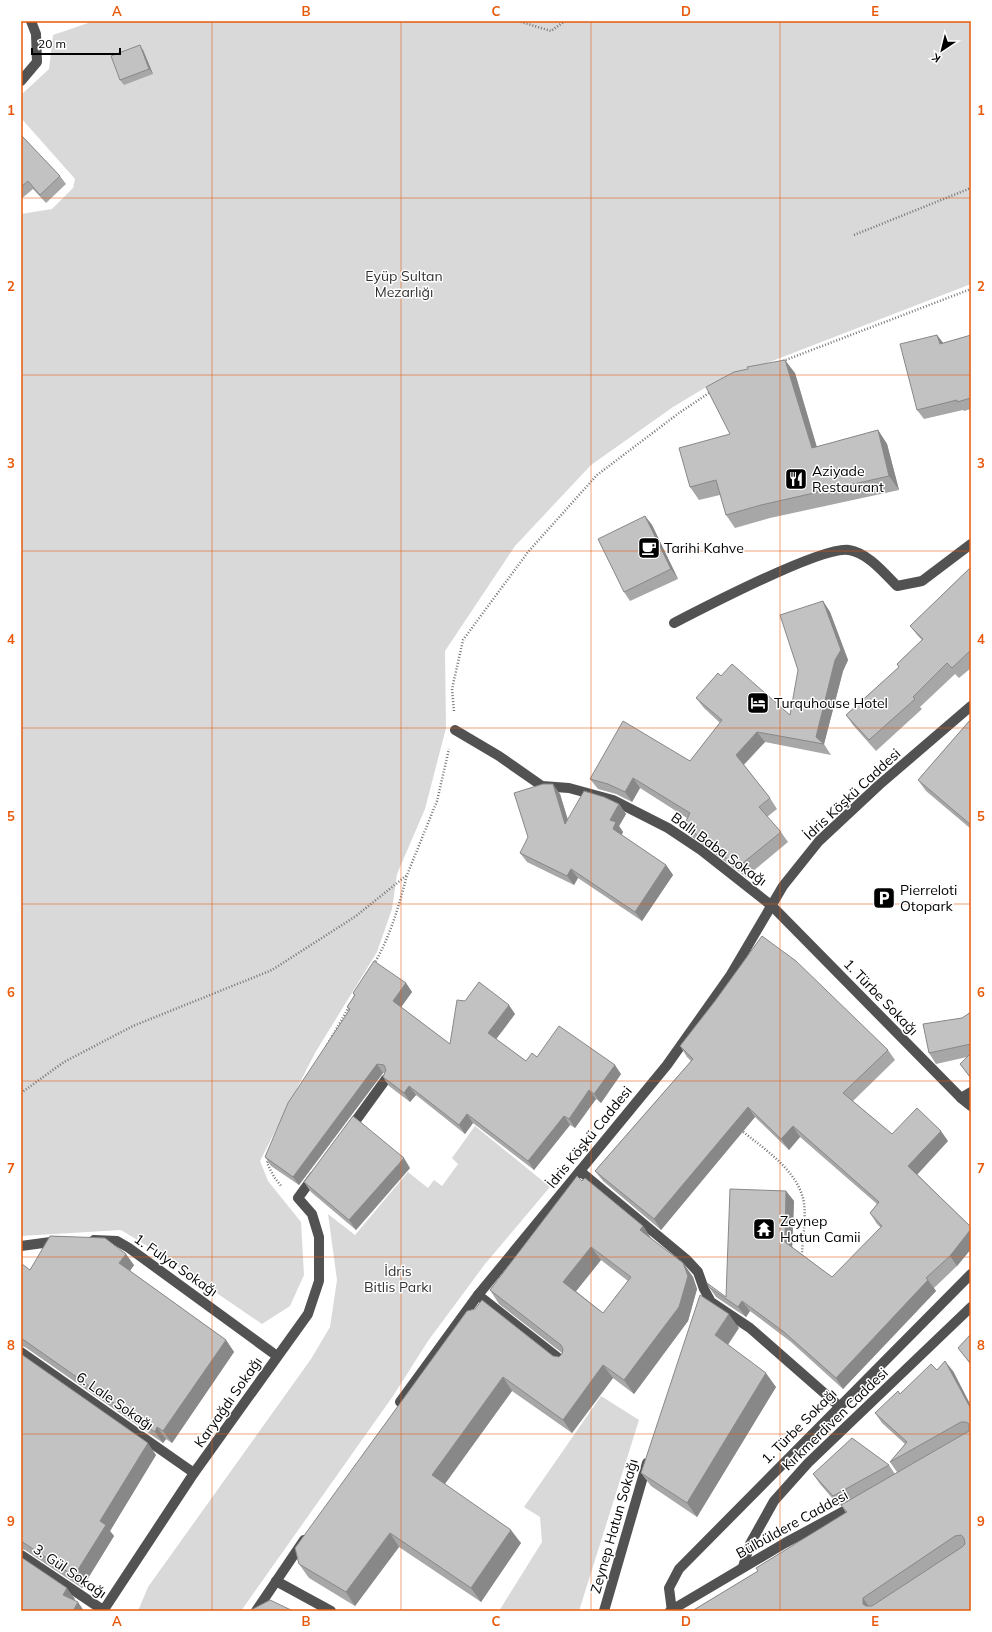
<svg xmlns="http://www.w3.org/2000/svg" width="992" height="1632" font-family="Mulish,sans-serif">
<rect width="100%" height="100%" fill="#fff"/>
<!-- green -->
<g fill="#d9d9d9">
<path d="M94 21H971V284L708 386 673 407 591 465 515 546 445 651 446 728 425 809 397 874 392 909 377 952 315 1053 260 1161 268 1181 301 1222 304 1275 290 1306 262 1324 154 1250 121 1230 21 1236V214L52 209 73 188 75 179 21 118V95L49 69 53 35Z"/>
<path d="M475 1126 550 1187 485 1264 428 1341 393 1396 241 1611H138L148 1587 311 1359 330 1327 337 1280 328 1214 355 1235 408 1172 428 1188 434 1180 442 1186 458 1164 452 1158Z"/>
<path d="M601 1396 639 1420 579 1611H499L542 1542 540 1517 524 1507Z"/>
</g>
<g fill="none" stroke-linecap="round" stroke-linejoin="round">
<!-- path -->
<g stroke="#747474" stroke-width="2.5" stroke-dasharray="1 2" stroke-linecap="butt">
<path d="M518 21 551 31 565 21"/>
<path d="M854 235 971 188"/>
<path d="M783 361 971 289"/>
<path d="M454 711 452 689 463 640 528 552 597 475 679 413 712 391"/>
<path d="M374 964C390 937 399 906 407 875"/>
<path d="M326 1047 349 1007"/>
<path d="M21 1093 64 1062 133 1026 272 970 356 916 407 875 437 801 449 749"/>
<path d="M741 1130C764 1149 799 1171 804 1203 806 1219 803 1237 802 1253L800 1257"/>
<path d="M269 1159 267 1163 274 1177 282 1187"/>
</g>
<!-- minor -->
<g stroke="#525252" stroke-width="10">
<path d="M21 81 37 62 36 34 31 21"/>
<path d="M674 623C703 608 824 545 849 550 868 553 884 573 897 586L922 581 971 544"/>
<path d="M455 730 499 756 542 786 569 788 613 800 668 828 701 850 772 906 961 1098 971 1106"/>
<path d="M961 1098 971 1092"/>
<path d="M349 1130 386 1079"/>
<path d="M580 1171 686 1259 698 1272 704 1289 711 1302 750 1328 839 1406"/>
<path d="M94 1240 117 1241 129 1248 277 1356"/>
<path d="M21 1246 58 1241"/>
<path d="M478 1295 566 1364"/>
<path d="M21 1352 194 1473"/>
<path d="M400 1402 478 1295 667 1065 730 976 783 886 819 841 879 785 971 706"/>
<path d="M21 1555 103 1610"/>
<path d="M743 1567 750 1544 774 1501 808 1463 971 1307"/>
<path d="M276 1581 331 1611"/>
<path d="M103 1611 194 1473 308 1314 319 1281V1237L312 1214 298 1198 314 1176"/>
<path d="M256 1611 304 1540"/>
<path d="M604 1611 647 1463"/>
<path d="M670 1611 785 1543 857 1504"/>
<path d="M672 1611 669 1588 679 1569 971 1274"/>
</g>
</g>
<!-- wall -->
<g fill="#a7a7a7" fill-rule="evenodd">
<path d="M143 50 153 74 124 85 120 80Z"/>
<path d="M21 135 60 176 66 184 46 203 33 189 21 199Z"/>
<path d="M937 335 943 343 971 335V409L964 411 963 410 924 419 917 410Z"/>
<path d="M795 373 817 447 878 430 887 444 899 490 770 518 735 528 726 515 720 495 699 500 690 487Z"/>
<path d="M645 516 652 525 678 579 630 601 624 592Z"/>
<path d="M971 567V668L959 678 955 674 920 707 922 709 876 751 853 725 846 715 899 667 897 664 922 640 918 636 910 626Z"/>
<path d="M823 601 830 612 848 660 843 671 824 744 831 755 765 742 744 765 770 798 777 809 767 817 781 832 788 842 746 877 691 836 684 825 687 818 640 788 632 802 616 794 598 789 590 779 690 761 720 723 704 708 696 698 721 676 790 715Z"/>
<path d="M971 719V829L926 791 918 780Z"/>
<path d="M560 794 568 820 619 804 626 814 619 826 623 832 621 835 666 865 673 875 642 921 578 878 574 885 527 862 520 853Z"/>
<path d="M406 983 412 992 401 1007 450 1044 515 1014 496 1039 526 1061 537 1057 621 1074 601 1103 596 1099 575 1128 570 1125 534 1170 473 1123 465 1134 416 1095 410 1102 389 1086 383 1077 385 1073H383L299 1185 271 1166 265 1157 349 1011 347 1007 354 996 353 993Z"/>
<path d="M971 1012V1079L960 1064 967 1057 936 1064 929 1053 962 1018Z"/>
<path d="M680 1046 888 1050 895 1060 853 1101 892 1134 948 1141 917 1174 971 1227V1249L957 1266 934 1288 936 1291 843 1389 791 1342 750 1311 746 1317 716 1297 709 1287 726 1297 786 1191 794 1201 792 1247 832 1277 881 1228 877 1224 870 1213 877 1204 800 1137 789 1150 755 1117 661 1230 603 1181 595 1171 691 1061 687 1057Z"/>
<path d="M410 1168 356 1230 311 1192 304 1182Z"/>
<path d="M582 1181 643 1226 652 1240 683 1263 693 1277 697 1289 688 1321 634 1394 613 1378 572 1433 512 1391 445 1484 521 1543 481 1602 399 1547 355 1606 309 1578 299 1564 467 1311 553 1356 559 1357 562 1354V1353L499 1304 490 1290ZM601 1260 628 1281 603 1313 576 1291Z"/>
<path d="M134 1265 130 1271 226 1340 234 1352 172 1443 166 1439 163 1443 25 1347 21 1346V1266L30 1270Z"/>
<path d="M739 1328 728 1345 776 1387 697 1517 651 1486 641 1473Z"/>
<path d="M971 1334V1365L958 1348Z"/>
<path d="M21 1354 156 1455 110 1531 114 1536 82 1588 25 1550 21 1549Z"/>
<path d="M937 1370 953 1371 971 1406V1611H692L758 1571 846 1513 841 1505 849 1500 839 1506 820 1484 813 1474 889 1465 895 1474 897 1472 890 1462 905 1444 882 1423 875 1413 900 1394Z"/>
</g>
<!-- shaded-wall -->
<g fill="#888">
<path d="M140 45 143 50 153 74 149 69Z"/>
<path d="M937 335 944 344H940Z"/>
<path d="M785 360 795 373 821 462 812 448Z"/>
<path d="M878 430 887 444 899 490 889 476Z"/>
<path d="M645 516 652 525 678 579 671 569Z"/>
<path d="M823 601 830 612 848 660 843 671 824 744 816 737Z"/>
<path d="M757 732 765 742 743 765 736 755Z"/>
<path d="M633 778 640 788 632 802 625 792Z"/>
<path d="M553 784 560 794 572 834 565 824Z"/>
<path d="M619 804 626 814 619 826 623 832 620 839 613 829 610 820Z"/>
<path d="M666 865 673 875 642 921 635 912Z"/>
<path d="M571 869 578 878 574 885 567 876Z"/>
<path d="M406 983 412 992 399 1010 393 1001Z"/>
<path d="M509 1005 515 1014 494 1042 488 1033Z"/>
<path d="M377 1064 383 1073 299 1185 293 1177Z"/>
<path d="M615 1065 621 1074 601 1103 594 1094Z"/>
<path d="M409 1086 416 1095 410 1102 404 1093Z"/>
<path d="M589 1090 596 1099 575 1128 569 1119Z"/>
<path d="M748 1107 755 1117 661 1230 654 1219Z"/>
<path d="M467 1114 473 1123 465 1134 459 1125Z"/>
<path d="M564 1116 570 1125 534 1170 528 1161Z"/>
<path d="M793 1126 800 1137 789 1150 781 1139Z"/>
<path d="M941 1131 948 1141 916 1176 908 1166Z"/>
<path d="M404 1158 410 1168 356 1230 349 1220Z"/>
<path d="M786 1191 794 1201 792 1252 785 1242Z"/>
<path d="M643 1226 652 1240 640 1230Z"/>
<path d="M971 1229V1249L957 1266 950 1256Z"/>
<path d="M591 1247 601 1260 573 1295 563 1282Z"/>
<path d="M126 1254 134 1265 127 1275 119 1263Z"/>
<path d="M683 1263 693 1277 697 1289 688 1321 634 1394 624 1380Z"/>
<path d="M928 1280 936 1291 843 1389 836 1378Z"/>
<path d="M742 1301 750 1311 746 1317 738 1307Z"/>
<path d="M729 1314 739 1328 725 1349 715 1335Z"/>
<path d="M226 1340 234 1352 172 1443 163 1431Z"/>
<path d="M945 1361 953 1371 971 1406V1409Z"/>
<path d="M603 1365 613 1378 572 1433 563 1420Z"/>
<path d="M766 1373 776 1387 697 1517 687 1503Z"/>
<path d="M503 1377 512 1391 441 1489 432 1475Z"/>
<path d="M157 1427 166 1439 163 1443 155 1432Z"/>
<path d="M148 1443 156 1455 110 1531 114 1536 82 1588 74 1576 100 1521Z"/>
<path d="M511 1530 521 1543 481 1602 471 1588Z"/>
<path d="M390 1533 399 1547 355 1606 346 1592Z"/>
<path d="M67 1588 75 1599 71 1606 63 1595Z"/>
<path d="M863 1598 870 1608V1611L863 1604Z"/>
<path d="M78 1602 84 1611H73Z"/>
</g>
<!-- building -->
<g fill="#c2c2c2" stroke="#888" fill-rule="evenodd">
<path d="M140 45 149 69 120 80 111 56Z"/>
<path d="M21 135 60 176 40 195 28 181 21 187Z"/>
<path d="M937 335 940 344 971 335V398L957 402V400L917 410 900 344Z"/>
<path d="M785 360 812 448 878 430 889 476 761 505 726 515 716 480 690 487 679 448 730 434 706 387 734 372 748 369 747 367Z"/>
<path d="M645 516 671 569 624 592 598 539Z"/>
<path d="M971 567V650L952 668 947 663 913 697 915 699 869 740 846 715 899 667 897 664 923 639 910 626Z"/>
<path d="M823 601 841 650 835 660 816 737 824 744 757 732 736 755 770 798 759 807 781 832 738 867 684 825 690 813 633 778 625 792 608 784 590 779 623 721 690 761 722 720 696 698 718 673 721 676 732 664 790 715 798 670 780 615Z"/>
<path d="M971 719V825L918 780Z"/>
<path d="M543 784H553L565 824 584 791 604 797 619 804 610 820 616 822 613 829 666 865 635 912 571 869 567 876 520 853 528 837 514 793Z"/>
<path d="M762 936 796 961 888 1050 843 1093 892 1134 917 1108 941 1131 908 1166 971 1227V1229L950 1256 926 1278 928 1280 836 1378 784 1332 742 1301 738 1307 709 1287 707 1283 726 1297 730 1189 786 1191 785 1242 832 1277 882 1226 870 1213 879 1202 793 1126 781 1139 748 1107 654 1219 595 1171 693 1059 680 1046 715 1001Z"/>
<path d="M374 961 406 983 393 1001 450 1044 457 1000 465 1001 479 982 509 1005 488 1033 526 1061 532 1053 537 1057 559 1026 615 1065 594 1094 589 1090 569 1119 564 1116 528 1161 467 1114 459 1125 409 1086 404 1093 383 1077 386 1070 384 1065 377 1064 293 1177 265 1157 288 1103 350 1009 347 1007 355 995 353 993Z"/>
<path d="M971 1012V1044L929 1053 923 1024 962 1018Z"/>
<path d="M971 1053V1078L960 1064Z"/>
<path d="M353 1116 404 1158 349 1220 304 1182Z"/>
<path d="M577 1176 582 1181 585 1178 643 1226 640 1230 683 1263 688 1276 679 1307 624 1380 603 1365 563 1420 503 1377 432 1475 511 1530 471 1588 390 1533 346 1592 299 1564 295 1548 467 1311 475 1309 482 1300 553 1356 559 1357 562 1354 563 1349 561 1345 490 1290ZM591 1247 631 1277 603 1313 563 1282Z"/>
<path d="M50 1236 105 1238 126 1254 119 1263 226 1340 163 1431 157 1427 155 1432 21 1338V1266L22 1264 30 1270Z"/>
<path d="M700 1295 729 1314 715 1335 766 1373 687 1503 641 1473Z"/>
<path d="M971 1334V1364L958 1348Z"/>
<path d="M21 1354 148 1443 100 1521 106 1525 74 1576 21 1541Z"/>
<path d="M945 1361 971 1409V1611H692L758 1571 756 1568 847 1512 841 1505 969 1431V1424L966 1422H961L890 1462 907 1442 875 1413 898 1391 900 1394 931 1364 937 1370ZM961 1535 964 1538 965 1544 962 1547 872 1606H866L863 1604V1598L955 1536Z"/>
<path d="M852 1438 889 1465 833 1496 813 1474Z"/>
<path d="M21 1557 67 1588 63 1595 78 1602 73 1611H21Z"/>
<path d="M270 1600 293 1611H249Z"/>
</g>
<!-- grid -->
<path fill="none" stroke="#e8590c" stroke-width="1" stroke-opacity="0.55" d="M212 21V1611M401 21V1611M591 21V1611M780 21V1611M21 198H971M21 375H971M21 551H971M21 728H971M21 904H971M21 1081H971M21 1257H971M21 1434H971"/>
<!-- icons -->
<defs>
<g id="restaurant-square" transform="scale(1.15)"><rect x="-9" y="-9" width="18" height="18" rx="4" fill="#000" stroke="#fff"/><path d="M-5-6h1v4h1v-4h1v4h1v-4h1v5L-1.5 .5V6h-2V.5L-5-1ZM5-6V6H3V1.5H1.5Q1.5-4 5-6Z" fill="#fff"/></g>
<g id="cafe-square" transform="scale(1.15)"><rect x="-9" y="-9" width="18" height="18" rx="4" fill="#000" stroke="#fff"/><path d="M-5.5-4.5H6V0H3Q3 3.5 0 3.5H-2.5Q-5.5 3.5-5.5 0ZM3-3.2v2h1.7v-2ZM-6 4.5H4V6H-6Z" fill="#fff"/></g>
<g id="hotel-square" transform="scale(1.15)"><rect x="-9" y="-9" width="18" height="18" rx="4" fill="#000" stroke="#fff"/><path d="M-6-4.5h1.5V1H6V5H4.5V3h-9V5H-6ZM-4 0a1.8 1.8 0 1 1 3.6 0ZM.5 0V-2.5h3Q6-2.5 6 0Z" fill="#fff"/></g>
<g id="parking-square" transform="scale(1.15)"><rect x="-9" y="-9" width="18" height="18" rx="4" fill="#000" stroke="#fff"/><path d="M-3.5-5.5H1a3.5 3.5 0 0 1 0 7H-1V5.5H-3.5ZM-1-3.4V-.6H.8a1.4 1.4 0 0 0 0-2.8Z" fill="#fff"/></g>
<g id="temple-square" transform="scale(1.15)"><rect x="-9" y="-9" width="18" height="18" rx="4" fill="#000" stroke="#fff"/><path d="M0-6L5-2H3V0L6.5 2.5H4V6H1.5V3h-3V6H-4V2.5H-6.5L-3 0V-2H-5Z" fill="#fff"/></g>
</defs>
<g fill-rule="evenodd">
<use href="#restaurant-square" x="796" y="479"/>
<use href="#cafe-square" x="649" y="548"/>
<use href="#hotel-square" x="758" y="703"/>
<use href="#parking-square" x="884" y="898"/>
<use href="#temple-square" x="764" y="1229"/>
</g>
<g text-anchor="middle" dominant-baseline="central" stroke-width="3" stroke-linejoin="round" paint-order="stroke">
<!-- park labels -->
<g font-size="14" fill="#303030" stroke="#fff">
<text x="404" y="276">Eyüp Sultan<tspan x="404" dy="16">Mezarlığı</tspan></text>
<text x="398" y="1271">İdris<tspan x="398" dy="16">Bitlis Parkı</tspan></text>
</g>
<!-- poi labels -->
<g font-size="14" fill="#000" stroke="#fff" text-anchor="start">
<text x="812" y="471">Aziyade<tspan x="812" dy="16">Restaurant</tspan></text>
<text x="664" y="548">Tarihi Kahve</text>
<text x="774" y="703">Turquhouse Hotel</text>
<text x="900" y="890">Pierreloti<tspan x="900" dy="16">Otopark</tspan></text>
<text x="780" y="1221">Zeynep<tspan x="780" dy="16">Hatun Camii</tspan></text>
</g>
<!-- street labels -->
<g font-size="14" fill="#000" stroke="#fff">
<text transform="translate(852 794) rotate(-43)">İdris Köşkü Caddesi</text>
<text transform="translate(719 849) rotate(36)">Ballı Baba Sokağı</text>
<text transform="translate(881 997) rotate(46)">1. Türbe Sokağı</text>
<text transform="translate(589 1137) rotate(-51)">İdris Köşkü Caddesi</text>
<text transform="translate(176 1265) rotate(35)">1. Fulya Sokağı</text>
<text transform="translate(115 1401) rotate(35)">6. Lale Sokağı</text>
<text transform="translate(228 1402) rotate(-55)">Karyağdı Sokağı</text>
<text transform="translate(835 1419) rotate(-44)">Kırkmerdiven Caddesi</text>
<text transform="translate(799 1426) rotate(-45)">1. Türbe Sokağı</text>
<text transform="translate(792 1524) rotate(-29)">Bülbüldere Caddesi</text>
<text transform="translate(614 1526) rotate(-74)">Zeynep Hatun Sokağı</text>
<text transform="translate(70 1571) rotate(34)">3. Gül Sokağı</text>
</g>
</g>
<!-- border -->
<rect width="992" height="1632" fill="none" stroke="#ffffff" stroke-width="44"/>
<!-- north arrow -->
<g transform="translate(942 50) rotate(215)" stroke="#ffffff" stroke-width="3" paint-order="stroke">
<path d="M0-3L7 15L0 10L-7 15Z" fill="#000000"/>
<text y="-6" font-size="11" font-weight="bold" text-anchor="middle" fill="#000000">K</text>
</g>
<!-- scale -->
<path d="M32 48v6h88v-6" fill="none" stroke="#000000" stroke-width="2"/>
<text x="38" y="48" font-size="12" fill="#000000" stroke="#ffffff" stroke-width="3" paint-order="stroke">20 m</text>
<rect x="22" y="22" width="948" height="1588" fill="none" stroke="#e8590c" stroke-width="1.5"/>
<g font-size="13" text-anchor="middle" font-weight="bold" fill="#e8590c">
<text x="117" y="16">A</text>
<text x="306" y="16">B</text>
<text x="496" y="16">C</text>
<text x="686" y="16">D</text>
<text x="875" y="16">E</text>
<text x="11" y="115">1</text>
<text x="981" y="115">1</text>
<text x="11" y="291">2</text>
<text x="981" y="291">2</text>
<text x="11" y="468">3</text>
<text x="981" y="468">3</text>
<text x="11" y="644">4</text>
<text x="981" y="644">4</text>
<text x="11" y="821">5</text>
<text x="981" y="821">5</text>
<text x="11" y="997">6</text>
<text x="981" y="997">6</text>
<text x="11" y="1173">7</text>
<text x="981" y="1173">7</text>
<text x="11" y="1350">8</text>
<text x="981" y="1350">8</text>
<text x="11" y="1526">9</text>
<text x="981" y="1526">9</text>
<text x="117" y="1626">A</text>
<text x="306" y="1626">B</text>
<text x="496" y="1626">C</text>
<text x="686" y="1626">D</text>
<text x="875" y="1626">E</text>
</g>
</svg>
